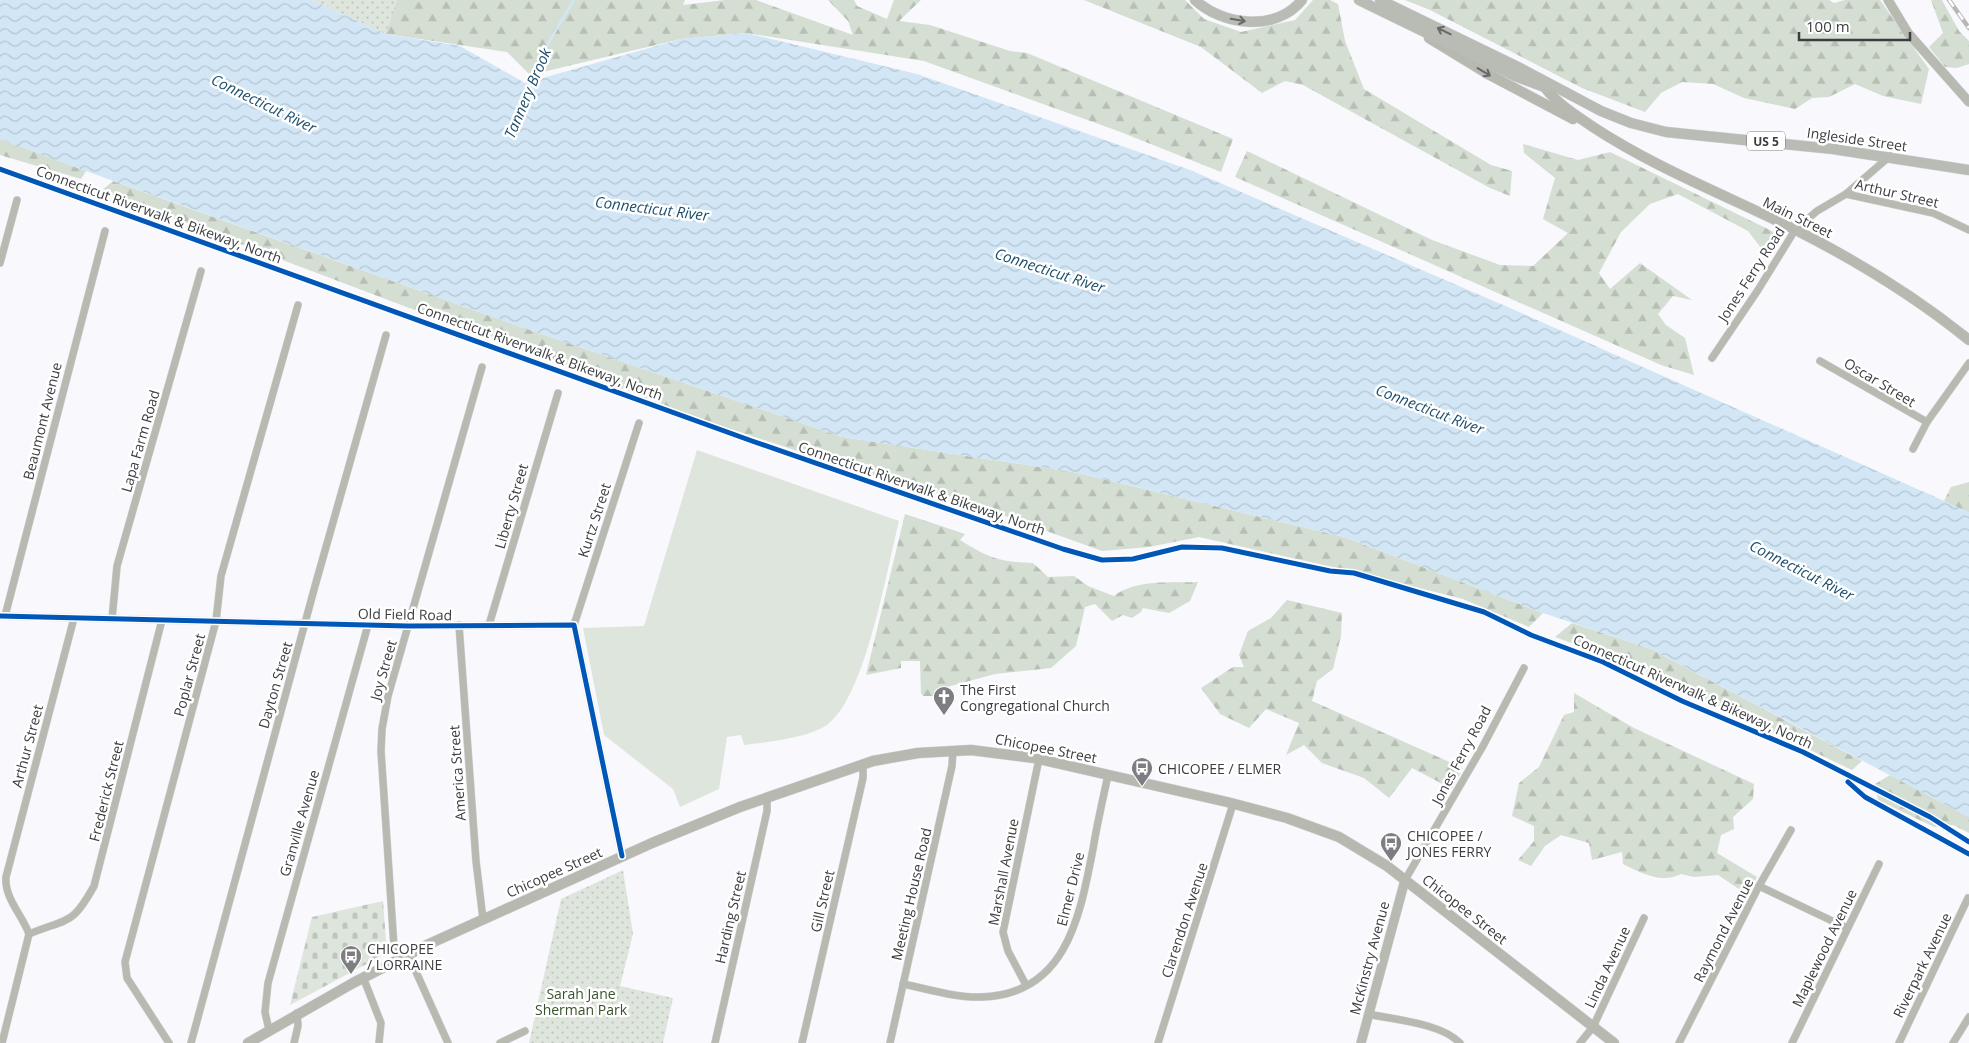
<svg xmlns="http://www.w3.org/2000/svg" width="1969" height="1043" font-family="'Open Sans',sans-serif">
<defs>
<pattern id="forest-firs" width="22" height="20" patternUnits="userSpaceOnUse" patternTransform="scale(1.25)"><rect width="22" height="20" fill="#d4ded2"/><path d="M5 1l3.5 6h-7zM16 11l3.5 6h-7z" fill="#b7bfb5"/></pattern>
<pattern id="cemetery-stones" width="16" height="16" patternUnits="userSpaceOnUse" patternTransform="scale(1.25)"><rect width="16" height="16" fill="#dee5dc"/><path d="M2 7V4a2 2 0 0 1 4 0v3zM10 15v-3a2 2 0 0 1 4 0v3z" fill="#bfc5be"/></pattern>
<pattern id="park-dots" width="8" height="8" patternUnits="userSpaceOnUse" patternTransform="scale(1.25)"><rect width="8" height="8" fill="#dee5dc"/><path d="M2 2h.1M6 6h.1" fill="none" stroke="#bfc5be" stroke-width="1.8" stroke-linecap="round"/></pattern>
<pattern id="water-waves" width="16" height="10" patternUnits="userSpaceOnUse" patternTransform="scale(1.25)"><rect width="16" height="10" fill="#d2e6f5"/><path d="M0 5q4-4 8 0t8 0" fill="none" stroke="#b5c6d3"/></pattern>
</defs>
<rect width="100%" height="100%" fill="#f8f8fd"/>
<!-- grass -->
<path fill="#dee5dc" d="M697 450 899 521C887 568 866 695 828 724 810 738 767 742 744 745L741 735 727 737 719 789 680 807 673 789 604 735 583 628 644 626Z"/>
<!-- forest -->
<g fill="url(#forest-firs)">
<path d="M316 0H685L683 5 725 0H756L853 35 848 21 828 0H854L857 6 887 19 894 0H921L899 21 930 25 1010 51 1027 53 1233 139 1221 172 1118 131 924 61 746 33 681 39 530 75 507 52 386 34Z"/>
<path d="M1084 0H1185L1204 19 1241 32 1295 20 1313 0H1330L1338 4 1345 41 1364 89 1491 165 1512 171 1510 196 1490 188 1303 85 1285 81 1262 93 1201 47Z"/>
<path d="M1405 0H1829L1834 3 1845 0H1880L1929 69 1921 104 1883 96 1855 84 1829 97 1812 98 1795 109 1744 98 1713 84 1682 82 1661 93 1645 112 1582 88 1430 10Z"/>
<path d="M1931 0H1942L1959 31 1969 41V64L1957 68 1945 67 1929 47 1943 33Z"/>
<path d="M0 139 86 171 81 179 0 155Z"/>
<path d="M1523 144 1578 160 1610 152 1782 236 1768 257 1748 231 1678 194 1650 204 1621 232 1599 273 1610 289 1640 263 1692 300 1673 296 1658 314 1666 325 1685 338 1694 375 1661 365 1235 177 1247 151 1432 240 1500 265 1533 266 1568 233 1543 219 1555 178 1524 153Z"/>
<path d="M113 181 521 327 842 437 1073 472 1344 537 1543 613 1529 627 1463 599 1368 575 1199 537 1149 547 1102 551 958 499 874 476 712 423 101 191Z"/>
<path d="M1969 482V513L1944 501 1951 487Z"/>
<path d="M905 514 965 534 960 540C989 558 999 562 1033 563L1048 577 1074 576 1088 586 1114 596C1136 579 1171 583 1198 582L1190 601 1169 613 1143 608 1141 612 1132 618 1123 615 1112 621 1095 604 1085 607 1076 646 1051 668 995 674 947 687 933 696H923L921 693 920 661H901V668L866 675Z"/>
<path d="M1287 600 1342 613 1341 636 1333 669 1317 681 1312 701 1463 768 1452 789 1412 768 1389 798 1364 778 1322 763 1304 745 1286 755 1299 723 1266 709 1249 728 1220 714 1201 688 1233 667H1244L1239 655 1248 631 1271 618Z"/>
<path d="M1572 623 1651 649 1862 761 1852 770 1637 667 1555 637Z"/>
<path d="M1574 693 1634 728 1754 784 1753 799 1733 817 1734 829 1721 835 1717 853 1757 877 1748 895 1718 875 1694 877 1681 874C1662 884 1641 873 1623 864L1622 852 1592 860 1589 843 1561 835 1545 846 1531 866 1518 860 1534 841V826L1512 816 1519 783 1539 767 1564 715 1574 712Z"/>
<path d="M1890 775 1969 817V833L1953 825 1934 827 1878 800 1875 784Z"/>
</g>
<!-- cemetery -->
<path fill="url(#cemetery-stones)" d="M383 901 387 953 290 1005 312 917Z"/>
<!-- park -->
<g fill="url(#park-dots)">
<path d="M312 0H397L386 34Z"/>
<path d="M623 870 633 934 620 986 673 998 663 1043H529L561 899Z"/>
</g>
<!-- water -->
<path fill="url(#water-waves)" d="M0 0H312L386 34 460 46 525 83 681 39 746 33 917 74 1190 170 1510 308 1969 512V817L1651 649 1543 613 1344 537 1073 472 842 437 521 327 58 161 0 139Z"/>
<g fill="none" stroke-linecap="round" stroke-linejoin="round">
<!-- stream -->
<path stroke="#d2e6f5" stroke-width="2.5" d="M531 83 551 38 574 0"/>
<!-- minor casing -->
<g stroke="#d3d3d6" stroke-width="8">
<g id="minor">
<path d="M1846 194 1933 213 1969 230"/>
<path d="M0 263 17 200"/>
<path d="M1712 358 1758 290 1795 230 1817 211 1846 194 1890 156"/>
<path d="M1820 361 1927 422"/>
<path d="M1913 449 1927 422 1969 363"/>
<path d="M0 616 408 626 574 625 622 856"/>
<path d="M5 616 105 231"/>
<path d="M112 619 117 566 201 271"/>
<path d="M459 625 476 861 483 919"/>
<path d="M489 625 558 393"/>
<path d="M574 625 639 423"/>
<path d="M1405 880 1483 746 1524 668"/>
<path d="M1759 886 1847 928"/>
<path d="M29 934C68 918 72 926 94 886L162 620"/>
<path d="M29 934C23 916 4 898 6 877L74 618"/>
<path d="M408 954 448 1043"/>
<path d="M398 959 394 947 381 751 382 729 388 696 482 367"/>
<path d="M363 977 381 1023 379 1043"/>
<path d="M903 984C928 989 956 998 981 997 1067 995 1080 915 1093 849 1097 824 1103 799 1108 775"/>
<path d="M1026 985 1008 951 1003 932 1039 759"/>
<path d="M1368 1014C1395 1020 1441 1023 1460 1043"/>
<path d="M269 1030 265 1012 268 983 368 625"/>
<path d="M2 1043 29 934"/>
<path d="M169 1043 127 978 125 962 216 621 221 576 298 305"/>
<path d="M191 1043 315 586 386 335"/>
<path d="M294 1043 298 1026 297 1013"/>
<path d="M500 1043 525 1031"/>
<path d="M715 1043 767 811V797"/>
<path d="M802 1043 863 778V764"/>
<path d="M890 1043 952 766 953 750"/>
<path d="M1158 1043 1233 804"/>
<path d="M1580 1043 1593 1027 1644 918"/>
<path d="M1679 1043 1759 886 1791 830"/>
<path d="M1792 1043 1879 864"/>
<path d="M1899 1043 1968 898"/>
<path d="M1953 1043 1969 1017"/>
</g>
</g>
<!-- tertiary casing -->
<g stroke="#d3d3d6" stroke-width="10">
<g id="tertiary">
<path d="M1888 0 1908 33 1969 102"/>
<path d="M1361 1043 1405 880"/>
</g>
</g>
<!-- secondary casing -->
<g stroke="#d3d3d6" stroke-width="11">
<g id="secondary">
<path d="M1429 38 1488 74 1573 119"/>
<path d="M1542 83C1554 102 1574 114 1593 127 1657 169 1728 196 1796 230 1857 261 1916 297 1969 340"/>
<path d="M248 1043 353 983 429 944 652 843 740 807 873 761 918 753 971 750 1034 758 1227 802 1287 818 1339 837 1387 866 1614 1043"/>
</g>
</g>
<!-- primary casing -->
<g stroke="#d3d3d6" stroke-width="11">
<g id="primary">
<path d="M1195 0C1223 26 1276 32 1302 0"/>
<path d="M1359 0 1515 76 1547 88"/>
<path d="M1380 0 1520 68 1601 111 1631 123 1666 132 1833 149 1969 170"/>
</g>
</g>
<!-- minor -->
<use href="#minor" stroke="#b7bab0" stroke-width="7"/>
<!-- tertiary -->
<use href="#tertiary" stroke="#b7bab0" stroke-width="9"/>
<!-- secondary -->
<use href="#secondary" stroke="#b7b8b0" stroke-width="10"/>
<!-- primary -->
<use href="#primary" stroke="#b9bcb4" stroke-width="10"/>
<!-- rail casing -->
<g stroke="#b7b7b6" stroke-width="4.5">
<path id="rail" d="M1949 0 1969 28"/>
</g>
<!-- rail -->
<use href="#rail" stroke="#fff" stroke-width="2.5" stroke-dasharray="8" stroke-linecap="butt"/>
<!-- cycleway casing -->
<g stroke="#fff" stroke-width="8">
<g id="cycleway">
<path d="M0 169 752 441 1063 549 1102 560 1133 559 1182 547 1222 548 1330 571 1354 573 1484 612 1531 635 1603 662 1682 701 1803 752 1930 817 1969 842"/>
<path d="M0 616 408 626 574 625 622 856"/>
<path d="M1848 782 1865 797 1969 854"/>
</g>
</g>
<!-- cycleway -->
<use href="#cycleway" stroke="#0057b8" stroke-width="5"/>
</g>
<!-- one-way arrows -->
<defs><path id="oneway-shaft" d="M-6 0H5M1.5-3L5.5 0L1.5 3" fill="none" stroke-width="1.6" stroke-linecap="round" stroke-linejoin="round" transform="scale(1.25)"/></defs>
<g stroke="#686969">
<use href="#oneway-shaft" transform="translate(1238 20) rotate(9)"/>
<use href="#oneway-shaft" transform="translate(1444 31) rotate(-154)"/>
</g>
<use stroke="#676867" href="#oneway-shaft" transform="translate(1484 72) rotate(31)"/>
<!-- icons -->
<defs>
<g id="church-pin" transform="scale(1.125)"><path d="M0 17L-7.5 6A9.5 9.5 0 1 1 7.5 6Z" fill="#7e7e82" stroke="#fff"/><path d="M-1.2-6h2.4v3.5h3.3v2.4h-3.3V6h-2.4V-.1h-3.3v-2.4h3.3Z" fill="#fff"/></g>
<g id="bus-pin" transform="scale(1.125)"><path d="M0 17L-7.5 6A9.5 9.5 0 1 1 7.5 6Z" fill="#7e7e82" stroke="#fff"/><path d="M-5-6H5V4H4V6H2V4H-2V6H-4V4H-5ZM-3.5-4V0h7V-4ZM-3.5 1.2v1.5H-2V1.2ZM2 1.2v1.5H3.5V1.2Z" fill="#fff"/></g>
</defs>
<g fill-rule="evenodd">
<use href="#church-pin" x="944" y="697"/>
<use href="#bus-pin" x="1142" y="768"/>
<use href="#bus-pin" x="1391" y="843"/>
<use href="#bus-pin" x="351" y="956"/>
</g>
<g text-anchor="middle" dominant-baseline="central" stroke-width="5" stroke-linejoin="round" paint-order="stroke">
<!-- shield labels -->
<rect fill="#fff" stroke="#767779" stroke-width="1" x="1747" y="131.5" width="38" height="19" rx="4"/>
<g font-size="12" font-weight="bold" fill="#3c3d40">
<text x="1766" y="141">US 5</text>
</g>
<!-- street labels -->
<g font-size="14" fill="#3c3d40" stroke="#fff">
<text transform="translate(1857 139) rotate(8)">Ingleside Street</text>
<text transform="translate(1897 193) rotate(13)">Arthur Street</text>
<text transform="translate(159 214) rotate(20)">Connecticut Riverwalk &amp; Bikeway, North</text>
<text transform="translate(1798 217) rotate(26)">Main Street</text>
<text transform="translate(1751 274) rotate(-57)">Jones Ferry Road</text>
<text transform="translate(540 351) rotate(20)">Connecticut Riverwalk &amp; Bikeway, North</text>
<text transform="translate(1880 382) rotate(31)">Oscar Street</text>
<text transform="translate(42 421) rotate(-76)">Beaumont Avenue</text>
<text transform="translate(140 441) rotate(-74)">Lapa Farm Road</text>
<text transform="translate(922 488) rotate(19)">Connecticut Riverwalk &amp; Bikeway, North</text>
<text transform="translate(511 506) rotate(-74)">Liberty Street</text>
<text transform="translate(594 520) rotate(-72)">Kurtz Street</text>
<text transform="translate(405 614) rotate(1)">Old Field Road</text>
<text transform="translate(383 670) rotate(-74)">Joy Street</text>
<text transform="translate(189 675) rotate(-75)">Poplar Street</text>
<text transform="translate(275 685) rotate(-74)">Dayton Street</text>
<text transform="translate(1693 691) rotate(24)">Connecticut Riverwalk &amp; Bikeway, North</text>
<text transform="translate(27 746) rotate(-75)">Arthur Street</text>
<text transform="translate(1046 748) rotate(11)">Chicopee Street</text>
<text transform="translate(1461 755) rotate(-62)">Jones Ferry Road</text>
<text transform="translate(457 773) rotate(-94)">America Street</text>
<text transform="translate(106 791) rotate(-76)">Frederick Street</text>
<text transform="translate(299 823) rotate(-74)">Granville Avenue</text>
<text transform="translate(554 872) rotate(-24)">Chicopee Street</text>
<text transform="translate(1003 872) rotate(-79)">Marshall Avenue</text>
<text transform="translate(1070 889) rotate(-76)">Elmer Drive</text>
<text transform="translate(911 894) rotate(-77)">Meeting House Road</text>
<text transform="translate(822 901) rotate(-77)">Gill Street</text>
<text transform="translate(1465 909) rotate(38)">Chicopee Street</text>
<text transform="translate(730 917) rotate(-77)">Harding Street</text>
<text transform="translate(1184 920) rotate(-72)">Clarendon Avenue</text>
<text transform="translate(1723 930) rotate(-63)">Raymond Avenue</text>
<text transform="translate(1824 948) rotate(-64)">Maplewood Avenue</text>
<text transform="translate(1369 958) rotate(-75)">McKinstry Avenue</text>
<text transform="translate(1922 965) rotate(-64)">Riverpark Avenue</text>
<text transform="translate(1607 967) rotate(-65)">Linda Avenue</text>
</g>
<!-- poi labels -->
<g font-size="14" fill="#3c3d40" stroke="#fff" text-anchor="start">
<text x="960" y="689">The First<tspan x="960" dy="16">Congregational Church</tspan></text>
<text x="1158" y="768">CHICOPEE / ELMER</text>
<text x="1407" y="835">CHICOPEE /<tspan x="1407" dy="16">JONES FERRY</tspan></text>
<text x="367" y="948">CHICOPEE<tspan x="367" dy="16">/ LORRAINE</tspan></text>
</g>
<!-- park labels -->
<g font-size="14" fill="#38532b" stroke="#fff">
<text x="581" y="993">Sarah Jane<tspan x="581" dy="16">Sherman Park</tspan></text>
</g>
<!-- water labels -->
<g font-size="15" font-style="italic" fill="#1e4f6c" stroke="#fff">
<text transform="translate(527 93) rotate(-67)">Tannery Brook</text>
<text transform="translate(264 103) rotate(26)">Connecticut River</text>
<text transform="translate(652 208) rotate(7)">Connecticut River</text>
<text transform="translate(1050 270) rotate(18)">Connecticut River</text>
<text transform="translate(1430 409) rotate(21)">Connecticut River</text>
<text transform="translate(1802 570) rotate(27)">Connecticut River</text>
</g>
</g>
<!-- scale -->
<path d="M1799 32v8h111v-8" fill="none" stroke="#3c3d40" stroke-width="2.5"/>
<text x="1806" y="32" font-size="15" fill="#3c3d40" stroke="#ffffff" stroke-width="4" paint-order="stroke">100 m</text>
</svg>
